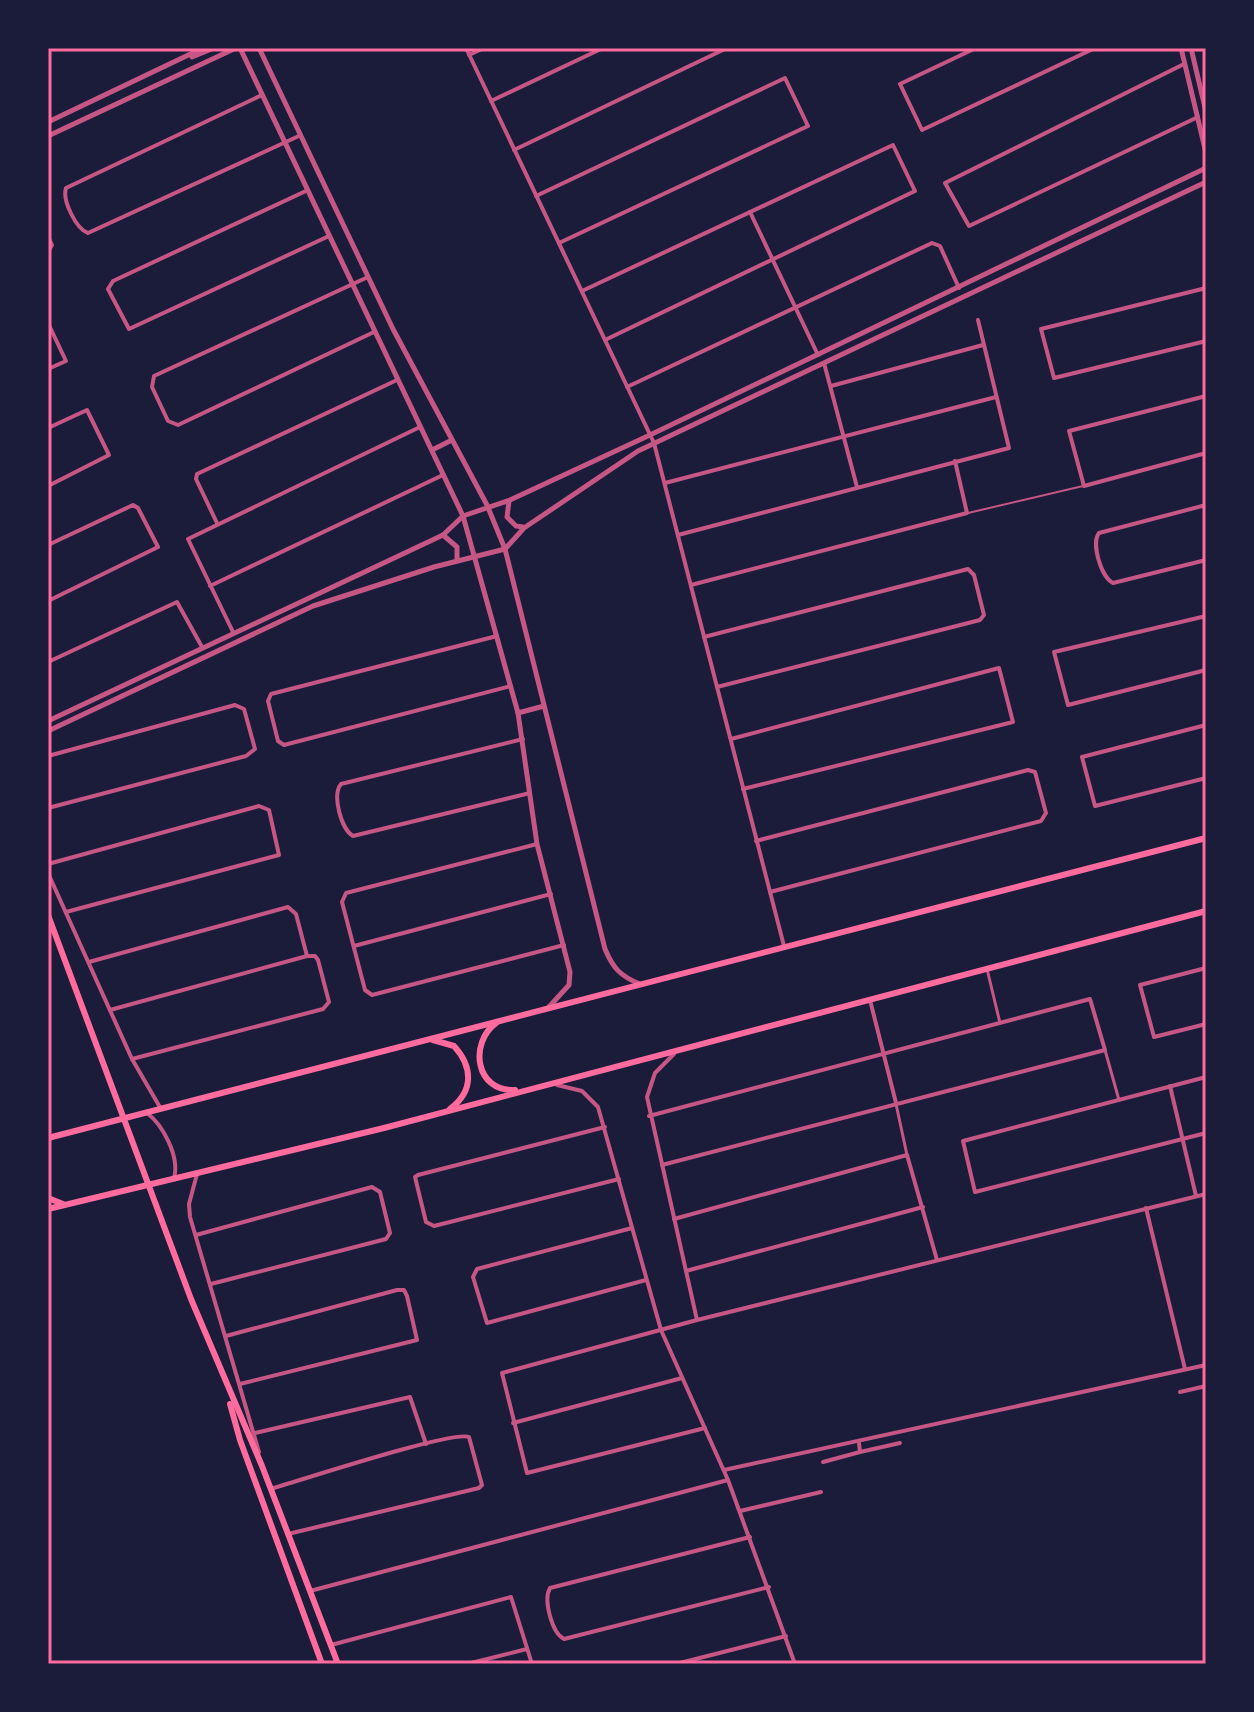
<svg xmlns="http://www.w3.org/2000/svg" width="1254" height="1712" font-family="Figtree,sans-serif">
<rect width="100%" height="100%" fill="#1b1b3a"/>
<g fill="none" stroke-linecap="round" stroke-linejoin="round">
<!-- service -->
<path stroke="#c65784" stroke-width="2" d="M968 513 1083 486"/>
<!-- pedestrian -->
<g stroke="#c65784" stroke-width="3">
<path d="M987 969 1000 1023"/>
<path d="M1105 1050 1119 1100"/>
<path d="M896 1104 907 1155"/>
</g>
<!-- minor -->
<g stroke="#c65784" stroke-width="4">
<path d="M466 48 654 443 784 946"/>
<path d="M976 48 900 84 922 130 1095 48"/>
<path d="M469 55 484 48"/>
<path d="M1184 64 945 183 969 226 1198 117"/>
<path d="M262 95 66 188C62 200 76 229 88 233L301 135"/>
<path d="M491 101 603 48"/>
<path d="M514 150 727 48"/>
<path d="M308 190 113 281 108 289 129 329 329 236"/>
<path d="M536 196 785 78 808 126 559 243"/>
<path d="M750 212 818 355"/>
<path d="M48 237 52 245 48 252"/>
<path d="M368 277 154 376 152 387 168 421 178 425 374 332"/>
<path d="M1206 288 1041 329 1054 378 1206 341"/>
<path d="M582 291 893 145 915 191 605 340"/>
<path d="M48 323 66 361 48 369"/>
<path d="M824 363 857 487"/>
<path d="M831 386 983 345"/>
<path d="M627 387 932 243 940 246 959 288"/>
<path d="M1206 396 1069 431 1084 486 1206 453"/>
<path d="M48 428 87 410 109 455 48 486"/>
<path d="M665 483 996 397"/>
<path d="M1206 505 1099 533C1091 543 1101 577 1113 583L1206 560"/>
<path d="M217 523 196 479 197 474 397 380"/>
<path d="M678 535 1009 448 978 320"/>
<path d="M48 545 133 505 138 508 158 547 48 601"/>
<path d="M691 585 967 513 955 461"/>
<path d="M210 586 443 475"/>
<path d="M1206 616 1054 652 1068 705 1206 670"/>
<path d="M233 632 188 539 420 427"/>
<path d="M497 636 271 694 268 701 278 741 284 745 511 686"/>
<path d="M704 637 968 569 974 575 984 615 980 620 717 687"/>
<path d="M48 662 177 602 202 647"/>
<path d="M1206 725 1082 757 1095 806 1206 778"/>
<path d="M523 739 341 784C332 795 341 829 353 836L530 793"/>
<path d="M731 739 999 668 1013 722 743 789"/>
<path d="M48 756 235 705 244 709 255 749 246 756 48 808"/>
<path d="M756 841 1028 770 1035 772 1046 813 1041 821 770 892"/>
<path d="M537 844 346 893 342 902 365 990 372 995 564 945"/>
<path d="M48 864 259 806 269 810 279 855 66 912"/>
<path d="M48 873 132 1059 161 1109"/>
<path d="M354 946 551 894"/>
<path d="M89 962 288 907 296 914 307 956"/>
<path d="M1206 968 1140 985 1154 1037 1206 1024"/>
<path d="M870 1000 896 1103"/>
<path d="M110 1010 307 956H315L318 960 329 1002 323 1009 132 1059"/>
<path d="M674 1054 655 1073 647 1097 697 1320"/>
<path d="M1206 1077 963 1141 975 1192 1206 1133"/>
<path d="M557 1085 582 1091 598 1107 661 1330 728 1480 795 1664"/>
<path d="M1170 1086 1196 1196"/>
<path d="M147 1113C163 1125 180 1157 174 1178"/>
<path d="M649 1116 1090 999 1105 1050 662 1165"/>
<path d="M605 1127 418 1175 415 1177 426 1222 434 1226 619 1179"/>
<path d="M197 1174 189 1204 190 1217 259 1452"/>
<path d="M1146 1208 1185 1369"/>
<path d="M674 1219 907 1155 937 1260"/>
<path d="M632 1228 477 1269 473 1277 487 1323 646 1280"/>
<path d="M196 1235 372 1187 380 1192 390 1233 386 1239 211 1284"/>
<path d="M686 1271 923 1207"/>
<path d="M226 1336 397 1290H404L407 1296 417 1340 240 1384"/>
<path d="M1180 1392 1206 1386"/>
<path d="M513 1423 682 1378"/>
<path d="M705 1428 527 1473 502 1373 697 1320 1206 1194"/>
<path d="M255 1433 410 1397 426 1444"/>
<path d="M860 1452 900 1443"/>
<path d="M823 1462 860 1452 859 1443"/>
<path d="M724 1470 1206 1365"/>
<path d="M270 1489C299 1481 453 1430 469 1437L482 1485 479 1488 288 1534"/>
<path d="M740 1511 821 1492"/>
<path d="M750 1537 550 1588C543 1600 552 1633 564 1639L769 1587"/>
<path d="M310 1591 728 1480"/>
<path d="M331 1645 511 1597 532 1664"/>
<path d="M467 1664 527 1649"/>
<path d="M676 1664 786 1636"/>
</g>
<!-- tertiary -->
<g stroke="#c65784" stroke-width="5">
<path d="M240 48 463 516 518 713 537 844 570 972 569 985 548 1008"/>
<path d="M259 48 393 329 487 505 505 549 605 949C613 968 620 976 640 984"/>
<path d="M1181 48 1206 153"/>
<path d="M1191 48 1206 112"/>
<path d="M192 57 214 48"/>
<path d="M48 122 203 48"/>
<path d="M48 136 236 48"/>
<path d="M432 450 452 440"/>
<path d="M509 501 507 517 516 526 523 527"/>
<path d="M443 535 457 547V561"/>
<path d="M518 713 544 706"/>
<path d="M48 721 443 535 463 516 510 500 650 435 1206 168"/>
<path d="M48 731 313 606 434 567 505 549 524 528 638 451 1206 182"/>
</g>
<!-- primary -->
<g stroke="#ff6b9d" stroke-width="6">
<path d="M48 915 191 1299 262 1466 338 1664"/>
<path d="M496 1023C469 1043 475 1092 515 1090"/>
<path d="M433 1040 454 1046C473 1067 474 1091 450 1109"/>
<path d="M48 1138 1206 838"/>
<path d="M48 1198 63 1204"/>
<path d="M48 1209 384 1128 1206 911"/>
<path d="M230 1404 240 1440 322 1664"/>
</g>
</g>
<!-- border -->
<rect width="1254" height="1712" fill="none" stroke="#1b1b3a" stroke-width="100"/>
<rect x="50" y="50" width="1154" height="1612" fill="none" stroke="#ff6b9d" stroke-width="3"/>
</svg>
